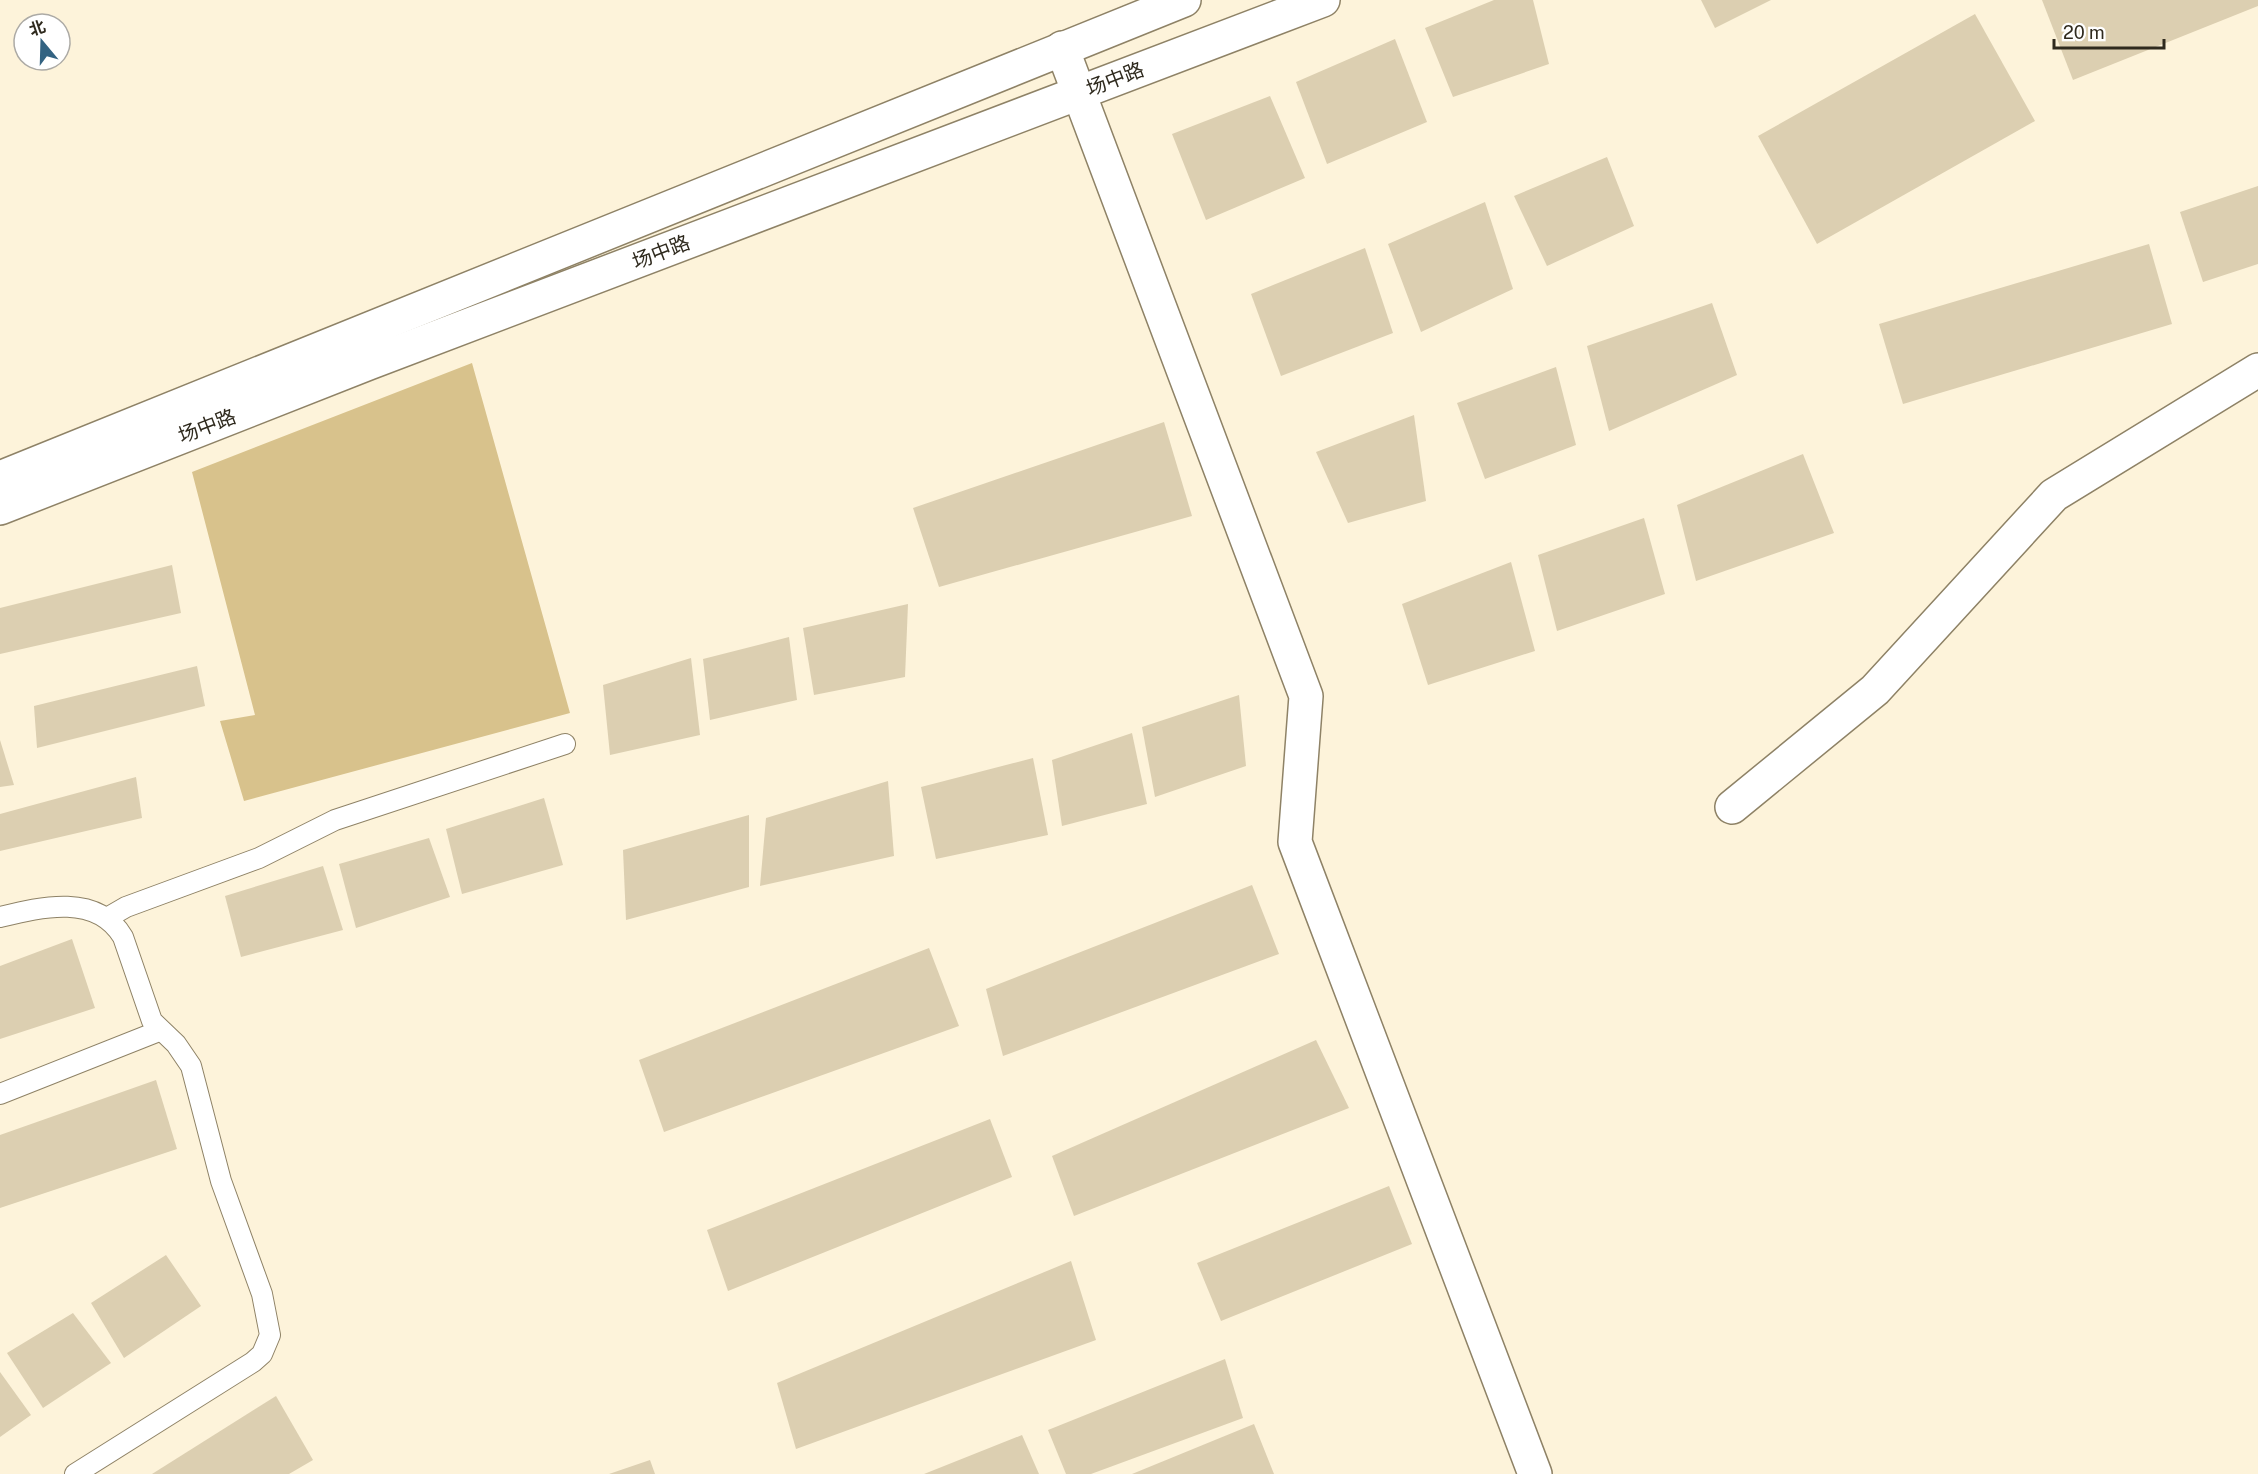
<svg xmlns="http://www.w3.org/2000/svg" width="2258" height="1474" font-family="'Public Sans','Noto Sans SC',sans-serif">
<rect width="100%" height="100%" fill="#fdf3da"/>
<!-- green -->
<path fill="#d8c28c" d="M472 363 570 713 244 801 220 721 255 715 192 472Z"/>
<!-- building -->
<g fill="#dccfb1">
<path d="M1494 0H1533L1549 64 1453 97 1425 28Z"/>
<path d="M1701 0H1771L1715 28Z"/>
<path d="M2042 0H2258V6L2073 80Z"/>
<path d="M1975 14 2035 121 1817 244 1758 136Z"/>
<path d="M1395 39 1427 122 1327 164 1296 82Z"/>
<path d="M1270 96 1305 178 1206 220 1172 134Z"/>
<path d="M1607 157 1634 226 1547 266 1514 196Z"/>
<path d="M2258 186V264L2203 282 2180 212Z"/>
<path d="M1485 202 1513 289 1421 332 1388 244Z"/>
<path d="M2149 244 2172 324 1903 404 1879 324Z"/>
<path d="M1365 248 1393 333 1281 376 1251 294Z"/>
<path d="M1712 303 1737 375 1609 431 1587 346Z"/>
<path d="M1556 367 1576 445 1485 479 1457 403Z"/>
<path d="M1414 415 1426 501 1348 523 1316 452Z"/>
<path d="M1164 422 1192 516 939 587 913 508Z"/>
<path d="M1803 454 1834 533 1696 581 1677 505Z"/>
<path d="M1644 518 1665 594 1557 631 1538 555Z"/>
<path d="M1511 562 1535 651 1428 685 1402 604Z"/>
<path d="M172 565 181 613 0 654V608Z"/>
<path d="M908 604 905 677 814 695 803 628Z"/>
<path d="M789 637 797 700 710 720 703 659Z"/>
<path d="M691 658 700 735 610 755 603 685Z"/>
<path d="M197 666 205 706 37 748 34 706Z"/>
<path d="M1239 695 1246 766 1155 797 1142 727Z"/>
<path d="M1132 733 1147 804 1062 826 1052 760Z"/>
<path d="M0 740 14 785 0 787Z"/>
<path d="M1033 758 1048 835 936 859 921 787Z"/>
<path d="M136 777 142 818 0 851V814Z"/>
<path d="M888 781 894 856 760 886 766 818Z"/>
<path d="M544 798 563 865 462 894 446 829Z"/>
<path d="M749 815V887L626 920 623 850Z"/>
<path d="M429 838 450 897 356 928 339 864Z"/>
<path d="M323 866 343 930 241 957 225 896Z"/>
<path d="M1252 885 1279 954 1003 1056 986 989Z"/>
<path d="M72 939 95 1008 0 1039V966Z"/>
<path d="M929 948 959 1026 664 1132 639 1060Z"/>
<path d="M1316 1040 1349 1108 1074 1216 1052 1156Z"/>
<path d="M156 1080 177 1149 0 1208V1135Z"/>
<path d="M990 1119 1012 1177 728 1291 707 1230Z"/>
<path d="M1389 1186 1412 1244 1221 1321 1197 1263Z"/>
<path d="M166 1255 201 1306 124 1358 91 1303Z"/>
<path d="M1071 1261 1096 1340 796 1449 777 1383Z"/>
<path d="M73 1313 111 1363 43 1408 7 1353Z"/>
<path d="M1225 1359 1243 1418 1091 1474H1066L1048 1430Z"/>
<path d="M0 1372 31 1415 0 1437Z"/>
<path d="M276 1396 313 1460 289 1474H152Z"/>
<path d="M1254 1424 1274 1474H1132Z"/>
<path d="M1022 1435 1039 1474H924Z"/>
<path d="M650 1460 655 1474H609Z"/>
</g>
<g fill="none" stroke-linecap="round" stroke-linejoin="round">
<!-- lane casing -->
<g stroke="#8e8266" stroke-width="22">
<g id="lane">
<path d="M0 917C41 907 97 893 123 937L152 1021 176 1044 191 1066 221 1181 262 1294 270 1335 262 1354 253 1362 75 1474"/>
<path d="M107 918 126 907 259 858 335 820 565 744"/>
<path d="M0 1094 159 1031"/>
</g>
</g>
<!-- street casing -->
<g stroke="#8e8266" stroke-width="36">
<g id="street">
<path d="M1062 48 1306 696 1295 842 1535 1474"/>
<path d="M1732 807 1875 690 2054 495 2258 370"/>
</g>
</g>
<!-- primary casing -->
<g stroke="#8e8266" stroke-width="36">
<g id="primary">
<path d="M0 478 1184 0"/>
<path d="M0 508 369 363 1323 0"/>
</g>
</g>
<!-- lane -->
<use href="#lane" stroke="#fff" stroke-width="20"/>
<!-- street -->
<use href="#street" stroke="#fff" stroke-width="33"/>
<!-- primary -->
<use href="#primary" stroke="#fff" stroke-width="33"/>
</g>
<g text-anchor="middle" dominant-baseline="central" stroke-width="6" stroke-linejoin="round" paint-order="stroke">
<!-- street labels -->
<g font-size="20" fill="#2f2a1e" stroke="#fff">
<text transform="translate(1115 79) rotate(-21)">场中路</text>
<text transform="translate(661 252) rotate(-21)">场中路</text>
<text transform="translate(207 426) rotate(-21)">场中路</text>
</g>
</g>
<!-- north arrow -->
<g transform="translate(42 42) rotate(341)"><circle r="28" fill="#ffffff" stroke="#acaaa5" stroke-width="1.5"/>
<path d="M0-4.5L10 22L0 15L-10 22Z" fill="#336382"/>
<text y="-9" font-size="16" font-weight="bold" text-anchor="middle" fill="#2f2a1e">北</text>
</g>
<!-- scale -->
<path d="M2054 39v9h110v-9" fill="none" stroke="#2f2a1e" stroke-width="3"/>
<text x="2063" y="39" font-size="18" fill="#2f2a1e" stroke="#ffffff" stroke-width="4.5" paint-order="stroke">20 m</text>
</svg>
